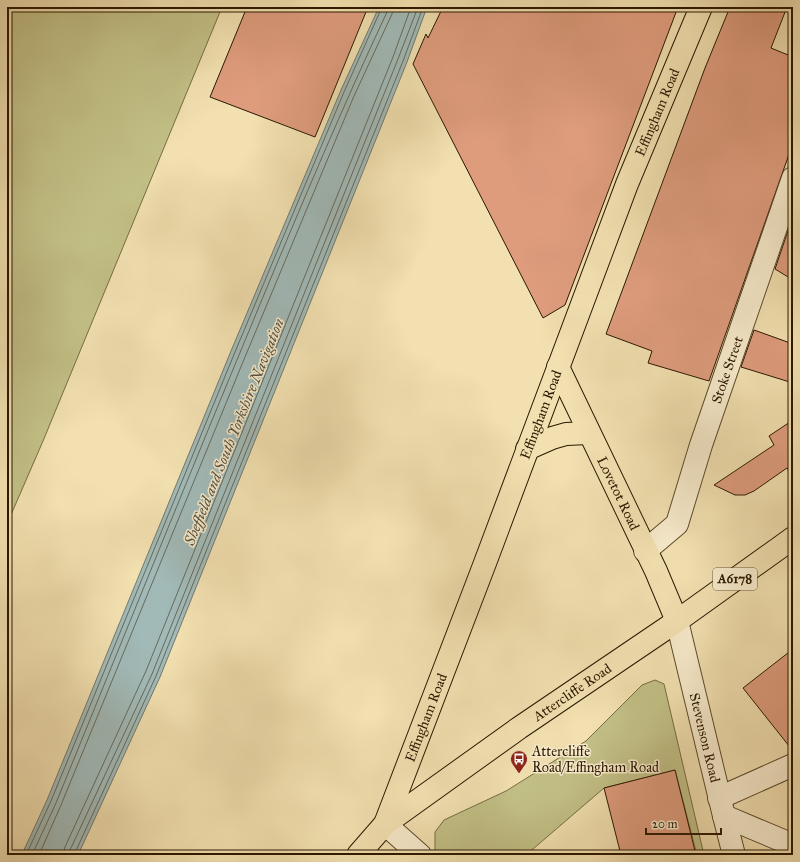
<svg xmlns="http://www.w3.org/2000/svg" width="800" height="862" font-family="'IM FELL Great Primer',serif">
<rect width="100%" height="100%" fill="#f2e0b0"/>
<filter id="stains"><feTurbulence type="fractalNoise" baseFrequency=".005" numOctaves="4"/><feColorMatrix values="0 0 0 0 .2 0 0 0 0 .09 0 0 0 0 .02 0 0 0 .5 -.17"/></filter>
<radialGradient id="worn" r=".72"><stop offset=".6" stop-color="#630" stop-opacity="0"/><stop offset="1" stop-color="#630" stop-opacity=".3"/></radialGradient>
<!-- green -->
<g fill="#c2c086" stroke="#766c43">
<path d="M7 7H222L43 441 7 524Z"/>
<path d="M655 680 664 684 704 855H697L675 770 604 788 526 855H439L435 851V832L444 820 506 791 586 741 642 685Z"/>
</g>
<!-- water -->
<path fill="#a1bab8" stroke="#72796e" d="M379 7H427L407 62 160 677 78 855H21L24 850 47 800 231 351 341 90Z"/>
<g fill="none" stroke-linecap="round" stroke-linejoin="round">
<!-- shore -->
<g stroke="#66695c" stroke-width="1">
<path d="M26 855 51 801 235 352 344 92 382 7"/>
<path d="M32 855 56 803C125 634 193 465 263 297 303 201 343 106 387 12V7"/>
<path d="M39 855 61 805 245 357 354 96 392 14 393 7"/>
<path d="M63 855 65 847 146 671 393 57 411 7"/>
<path d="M69 855 70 850 152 674 398 59 418 7"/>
<path d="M74 855 156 676 403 61 423 7"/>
</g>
</g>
<!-- building -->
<g fill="#de9c7d" stroke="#2b1800">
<path d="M247 7H368L315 137 210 97Z"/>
<path d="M443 7H678L565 305 543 318 413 64 426 34 428 38Z"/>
<path d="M730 7H787L771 48 793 57V143L709 381 648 363 652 351 606 334 705 68Z"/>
<path d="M793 216V280L775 269Z"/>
<path d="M754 330 793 344V383L741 367Z"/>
<path d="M793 420V479L787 468 754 491 745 495H735L714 485 774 445 769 436Z"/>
<path d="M793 649V751L743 688Z"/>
<path d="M675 770 696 855H621L604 788Z"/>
</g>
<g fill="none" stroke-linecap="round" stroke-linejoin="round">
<!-- minor casing -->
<g stroke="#5d4a2c" stroke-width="24">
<g id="minor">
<path id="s1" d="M645 551 677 524 701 445 793 178"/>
<path id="s2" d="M677 621 724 816 734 855"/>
<path d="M719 798 793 765"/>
<path d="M724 816 793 845"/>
<path d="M385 824 420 855"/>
</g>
</g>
<!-- major casing -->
<g stroke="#2b1800" stroke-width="24">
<g id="major">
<path id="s3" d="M558 367 656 571 677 621"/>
<path d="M527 449 552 438 566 434 589 433"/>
<path id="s4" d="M385 824 485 563 627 184 701 7"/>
<path id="s5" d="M358 855 385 824 519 728 677 621 793 538"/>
</g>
</g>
<!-- minor -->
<use href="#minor" stroke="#f7ebcc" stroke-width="22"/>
<!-- major -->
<use href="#major" stroke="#f2e0b0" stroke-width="22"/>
</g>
<!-- icons -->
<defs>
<g id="bus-pin" transform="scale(0.9)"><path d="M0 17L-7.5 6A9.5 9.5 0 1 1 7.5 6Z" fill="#8f2418" stroke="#f7ebcc"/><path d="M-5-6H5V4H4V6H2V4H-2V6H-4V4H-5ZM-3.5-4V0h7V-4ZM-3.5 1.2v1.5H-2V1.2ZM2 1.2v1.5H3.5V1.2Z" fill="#fff"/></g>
</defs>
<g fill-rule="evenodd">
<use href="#bus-pin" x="519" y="759"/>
</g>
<g text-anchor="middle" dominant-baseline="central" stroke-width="3" stroke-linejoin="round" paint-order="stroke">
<!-- shield labels -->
<rect fill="#f7ebcc" stroke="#68573d" stroke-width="1" x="713" y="568" width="44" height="22" rx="3"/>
<g font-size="13" font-weight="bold" fill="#2b1800">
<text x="735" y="579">A6178</text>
</g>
<!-- street labels -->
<g font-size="14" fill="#2b1800" stroke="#f7ebcc">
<text stroke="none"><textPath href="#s4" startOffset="762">Effingham Road</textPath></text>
<text stroke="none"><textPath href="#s1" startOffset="204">Stoke Street</textPath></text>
<text stroke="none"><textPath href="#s4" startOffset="438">Effingham Road</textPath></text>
<text stroke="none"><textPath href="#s3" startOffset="140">Lovetot Road</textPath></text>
<text stroke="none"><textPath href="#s5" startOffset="270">Attercliffe Road</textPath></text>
<text stroke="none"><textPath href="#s4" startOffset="114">Effingham Road</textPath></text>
<text stroke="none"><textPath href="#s2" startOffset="120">Stevenson Road</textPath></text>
</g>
<!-- poi labels -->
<g font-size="14" fill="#2b1800" stroke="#f7ebcc" text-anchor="start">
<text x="532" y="751">Attercliffe<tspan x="532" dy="16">Road/Effingham Road</tspan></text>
</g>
<!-- water labels -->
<g font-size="15" font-style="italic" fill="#545140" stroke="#f7ebcc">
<text transform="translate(234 432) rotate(-68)">Sheffield and South Yorkshire Navigation</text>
</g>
</g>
<!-- margin -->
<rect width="800" height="862" fill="none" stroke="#f2e0b0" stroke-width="24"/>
<rect x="8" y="8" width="784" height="846" fill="none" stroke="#2b1800" stroke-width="2"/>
<rect x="12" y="12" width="776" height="838" fill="none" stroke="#2b1800"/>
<!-- scale -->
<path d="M646 828v6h75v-6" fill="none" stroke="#2b1800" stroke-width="2"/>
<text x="652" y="828" font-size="12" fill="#2b1800" stroke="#f7ebcc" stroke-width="3" paint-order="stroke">20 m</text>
<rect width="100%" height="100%" filter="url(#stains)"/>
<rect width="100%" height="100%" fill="url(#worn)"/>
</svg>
